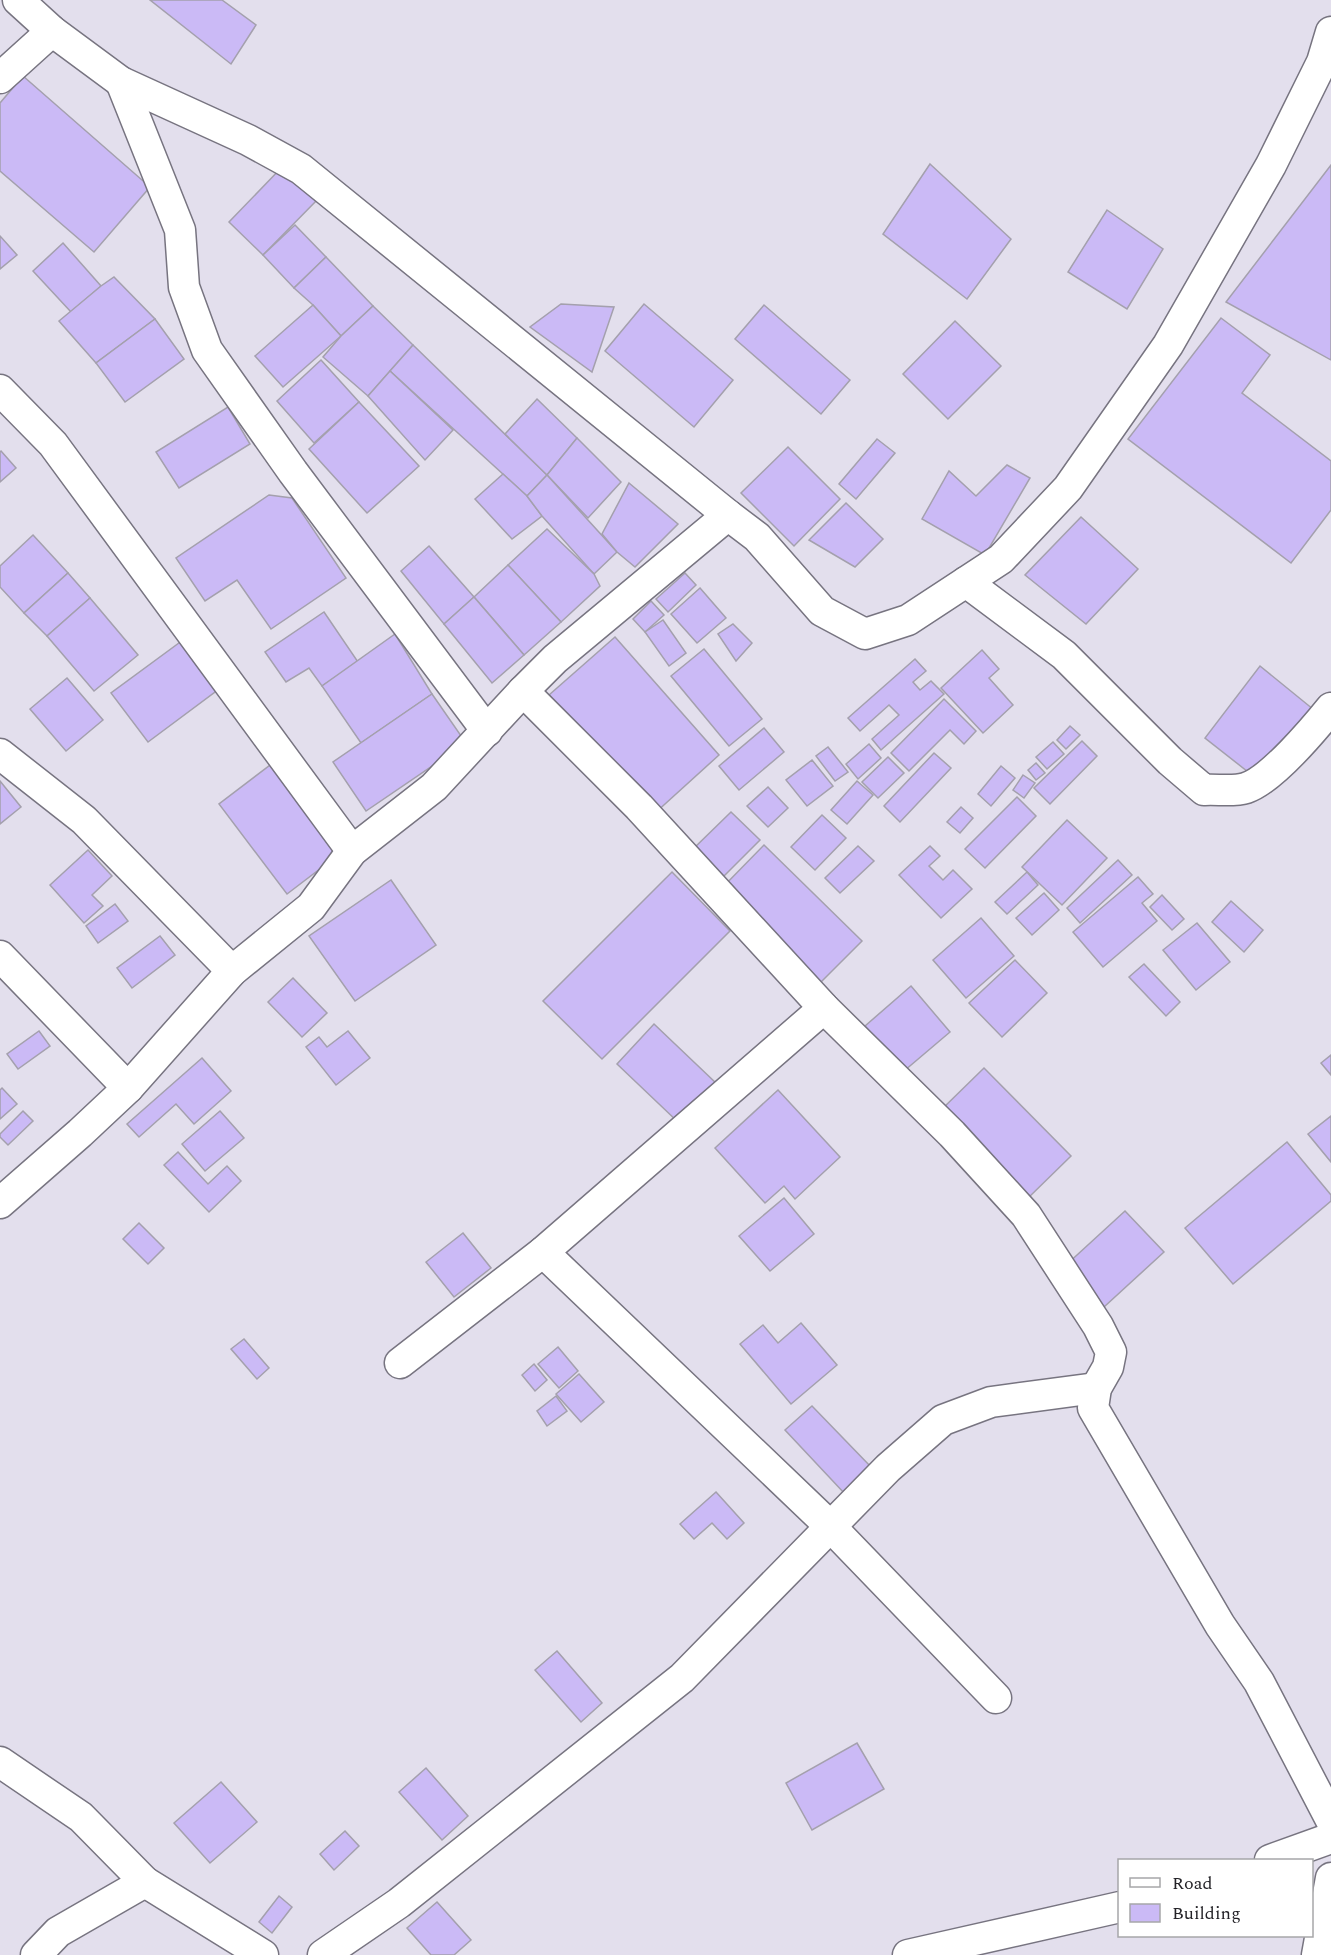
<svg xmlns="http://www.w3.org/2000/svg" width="1331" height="1955" font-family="Spectral,serif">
<rect width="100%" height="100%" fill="#e3dfed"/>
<!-- building -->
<g fill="#cbbaf6" stroke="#a4a0ad" stroke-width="1.5">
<path d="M150 0H222L256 25 231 64Z"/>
<path d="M23 76 150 187 94 252 0 171V103Z"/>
<path d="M930 164 1011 239 967 299 883 234Z"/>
<path d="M1331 165V360L1226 302Z"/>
<path d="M283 166 318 199 263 255 229 222Z"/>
<path d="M1107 210 1163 249 1127 309 1068 272Z"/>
<path d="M295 225 326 257 294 288 263 255Z"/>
<path d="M0 236 17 255 0 269Z"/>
<path d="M63 243 101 286 71 312 33 271Z"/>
<path d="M326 257 373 306 341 336 313 305 294 288Z"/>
<path d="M114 277 155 319 96 363 59 321 101 286Z"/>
<path d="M561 304 614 307 592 372 530 327Z"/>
<path d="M644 304 733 380 694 427 605 351Z"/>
<path d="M313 305 341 336 283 387 255 356Z"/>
<path d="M764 305 850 380 821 414 735 339Z"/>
<path d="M373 306 413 345 368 396 323 357 341 336Z"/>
<path d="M1221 318 1270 355 1242 393 1331 461V510L1291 563 1128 439Z"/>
<path d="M155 319 184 359 125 402 96 363Z"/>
<path d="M955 321 1001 366 948 419 903 374Z"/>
<path d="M413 345 547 475 527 496 390 371Z"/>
<path d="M321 360 359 402 314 443 277 401Z"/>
<path d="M390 371 453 430 425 460 368 396Z"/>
<path d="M537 399 577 438 547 475 505 434Z"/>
<path d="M359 402 419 466 367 513 309 449Z"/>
<path d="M228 407 250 444 179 488 156 452Z"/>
<path d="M577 438 621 482 588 518 547 475Z"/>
<path d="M877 439 895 453 856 499 839 484Z"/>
<path d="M788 447 840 499 794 546 741 493Z"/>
<path d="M1 451 16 468 0 482V452Z"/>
<path d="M1007 465 1030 478 985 555 922 519 949 471 976 496Z"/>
<path d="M503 474 527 496 542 516 512 539 475 499Z"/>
<path d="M547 475 617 552 594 574 542 516 527 496Z"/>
<path d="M629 483 678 524 635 567 617 552 602 534Z"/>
<path d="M269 495 292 498 346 578 271 629 237 580 205 601 176 558Z"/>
<path d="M846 503 883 539 855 567 809 540Z"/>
<path d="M1081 517 1138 569 1086 624 1025 575Z"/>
<path d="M547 529 594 574 600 586 561 622 508 565Z"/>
<path d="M33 535 68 573 24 613 0 587V566Z"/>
<path d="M429 546 474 597 444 624 401 571Z"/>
<path d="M508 565 561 622 524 655 474 597Z"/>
<path d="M68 573 90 598 47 636 24 613Z"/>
<path d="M685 573 696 585 668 612 656 599Z"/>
<path d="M700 588 726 618 697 643 671 614Z"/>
<path d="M474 597 524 655 492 683 444 624Z"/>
<path d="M90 598 138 655 94 691 47 636Z"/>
<path d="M651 601 664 615 645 632 633 619Z"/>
<path d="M324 612 358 662 322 686 309 668 286 682 265 652Z"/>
<path d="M663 620 686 653 669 666 645 632Z"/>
<path d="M733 624 752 643 736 661 718 634Z"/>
<path d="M395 634 432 694 361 743 322 686Z"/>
<path d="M615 637 719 755 654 814 549 695Z"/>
<path d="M183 640 219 689 148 742 111 693Z"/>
<path d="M704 649 762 719 729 746 671 676Z"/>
<path d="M982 650 999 669 989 678 1013 705 983 733 941 688Z"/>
<path d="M915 659 926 671 913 682 920 690 931 681 944 694 881 750 872 739 899 715 889 705 860 731 848 718Z"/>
<path d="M1260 666 1319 714 1257 779 1205 738Z"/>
<path d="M67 678 103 720 66 751 30 709Z"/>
<path d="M432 694 466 743 366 811 333 762Z"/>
<path d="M944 699 976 731 964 744 950 730 909 771 891 753Z"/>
<path d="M1070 726 1080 735 1066 749 1057 740Z"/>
<path d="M764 728 784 752 739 790 719 766Z"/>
<path d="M1082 741 1097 756 1050 804 1034 788Z"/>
<path d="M1053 742 1064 754 1047 769 1036 757Z"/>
<path d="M869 744 881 758 858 779 846 764Z"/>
<path d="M828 747 848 772 835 781 816 756Z"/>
<path d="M934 753 951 768 900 822 884 806Z"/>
<path d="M888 757 904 773 878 798 862 782Z"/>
<path d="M278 759 346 849 287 894 219 804Z"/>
<path d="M812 760 833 786 807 806 786 780Z"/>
<path d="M1036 763 1045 773 1036 780 1028 770Z"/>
<path d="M1001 766 1015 778 991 806 978 794Z"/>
<path d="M1023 775 1035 783 1024 798 1013 790Z"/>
<path d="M0 781 21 807 0 824Z"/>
<path d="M857 781 873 795 847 824 831 810Z"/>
<path d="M768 787 788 808 768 827 747 806Z"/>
<path d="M1017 797 1036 816 985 868 965 849Z"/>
<path d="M961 807 973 818 960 833 947 822Z"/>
<path d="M731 812 760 840 719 881 690 852Z"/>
<path d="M822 815 846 838 815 870 791 847Z"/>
<path d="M1067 820 1107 858 1062 905 1022 867Z"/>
<path d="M764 845 862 941 819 984 721 889Z"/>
<path d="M858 846 874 861 840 893 825 878Z"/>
<path d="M930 846 940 856 929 866 943 880 953 870 972 889 941 918 899 875Z"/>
<path d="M88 850 112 876 92 895 103 906 84 923 50 885Z"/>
<path d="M1118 860 1132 875 1080 923 1067 908Z"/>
<path d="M672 872 730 931 602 1059 543 1001Z"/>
<path d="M1027 872 1038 885 1007 914 995 902Z"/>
<path d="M1138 877 1153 894 1142 903 1157 921 1103 967 1073 932Z"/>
<path d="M391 880 436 945 355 1001 309 936Z"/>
<path d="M1044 893 1059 910 1032 935 1016 918Z"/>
<path d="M1162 895 1184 919 1172 930 1150 907Z"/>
<path d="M1231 901 1263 930 1244 952 1212 922Z"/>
<path d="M115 904 128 921 98 943 86 926Z"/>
<path d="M981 918 1014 956 966 998 933 960Z"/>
<path d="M1197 923 1230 962 1196 990 1163 950Z"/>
<path d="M160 936 175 955 132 988 117 968Z"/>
<path d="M1015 960 1047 993 1002 1037 969 1003Z"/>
<path d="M1144 964 1180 1002 1166 1016 1129 977Z"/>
<path d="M293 978 327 1013 302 1037 268 1002Z"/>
<path d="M911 986 950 1032 904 1071 865 1026Z"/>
<path d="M654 1024 717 1084 679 1123 617 1064Z"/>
<path d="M39 1031 50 1046 18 1069 7 1054Z"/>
<path d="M348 1031 370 1058 336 1085 306 1047 319 1037 327 1047Z"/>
<path d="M1331 1055V1075L1321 1063Z"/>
<path d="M202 1058 231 1091 194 1124 176 1104 139 1137 127 1124Z"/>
<path d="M984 1068 1071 1156 1025 1201 938 1113Z"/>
<path d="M2 1088 17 1104 0 1119V1090Z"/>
<path d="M778 1090 840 1157 795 1199 784 1186 765 1203 715 1148Z"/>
<path d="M23 1111 33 1121 8 1145 0 1137V1134Z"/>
<path d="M220 1111 244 1138 205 1171 182 1144Z"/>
<path d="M1331 1116V1162L1308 1134Z"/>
<path d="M1287 1142 1331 1195V1201L1233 1284 1185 1228Z"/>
<path d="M178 1152 208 1184 227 1166 241 1181 209 1212 164 1165Z"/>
<path d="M784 1198 814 1234 770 1271 739 1236Z"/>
<path d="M1125 1211 1164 1252 1104 1307 1065 1266Z"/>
<path d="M139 1223 164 1248 148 1264 123 1239Z"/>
<path d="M463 1233 491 1268 454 1297 426 1262Z"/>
<path d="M801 1323 837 1365 791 1404 740 1344 763 1325 778 1343Z"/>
<path d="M244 1339 269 1368 257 1379 231 1349Z"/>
<path d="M558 1347 578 1371 559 1388 538 1364Z"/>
<path d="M534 1364 547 1380 535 1391 522 1375Z"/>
<path d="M579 1374 604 1402 581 1422 556 1394Z"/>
<path d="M556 1396 567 1411 547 1426 537 1411Z"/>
<path d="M812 1406 872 1468 845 1494 785 1430Z"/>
<path d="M716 1492 744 1523 727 1539 712 1523 694 1539 680 1524Z"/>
<path d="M557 1651 602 1703 581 1722 535 1670Z"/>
<path d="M857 1743 884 1789 812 1830 786 1783Z"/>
<path d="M426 1768 468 1816 442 1840 399 1792Z"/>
<path d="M221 1782 257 1822 210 1863 174 1823Z"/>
<path d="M345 1831 359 1846 334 1870 320 1854Z"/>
<path d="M279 1896 292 1907 272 1933 259 1922Z"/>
<path d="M437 1902 471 1940 454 1955H431L407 1928Z"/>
</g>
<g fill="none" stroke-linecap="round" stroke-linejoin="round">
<!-- minor casing -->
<g stroke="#777480" stroke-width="33">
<g id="minor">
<path d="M18 0 52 31 121 82 248 140 301 169 728 515 757 537 822 611 865 634 908 620 1001 559 1068 488 1168 345 1271 165 1322 62 1331 32"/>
<path d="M0 78 52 31"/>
<path d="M121 82 180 230 184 287 207 350 293 472 487 731"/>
<path d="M0 390 53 444 352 851"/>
<path d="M966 582 1064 655 1170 761 1204 790C1217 789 1234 792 1246 788 1271 780 1314 729 1331 708"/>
<path d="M523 691 639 807 824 1008 952 1134 1026 1215 1098 1326 1111 1352 1108 1367 1096 1388 1093 1408 1220 1625 1259 1682 1331 1820"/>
<path d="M0 754 84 820 232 971"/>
<path d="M0 956 128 1088"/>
<path d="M0 1203 80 1133 128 1088 232 971 311 907 352 851 434 787 523 691 555 659 728 515"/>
<path d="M543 1252 831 1527 996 1698"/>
<path d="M400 1363 543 1252 824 1008"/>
<path d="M0 1762 81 1817 145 1882 263 1955"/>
<path d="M1270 1860 1331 1838"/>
<path d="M36 1955 58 1932 145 1882"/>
<path d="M323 1955 399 1903 682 1678 888 1468 943 1420 991 1402 1096 1388"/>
<path d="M908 1955 1120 1907"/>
<path d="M1317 1955 1331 1878"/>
</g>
</g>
<!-- minor -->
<use href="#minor" stroke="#fff" stroke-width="30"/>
</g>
<!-- legend -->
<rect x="1118" y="1859" width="195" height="78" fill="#ffffff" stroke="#a7a7a9" stroke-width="1.5"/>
<rect x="1130" y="1878" width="30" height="9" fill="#ffffff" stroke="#a7a7a9" stroke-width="1.5"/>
<text x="1172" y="1889" font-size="18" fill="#242328">Road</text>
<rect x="1130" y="1904" width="30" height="18" fill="#cbbaf6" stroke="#a7a7a9" stroke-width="1.5"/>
<text x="1172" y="1919" font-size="18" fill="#242328">Building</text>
</svg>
